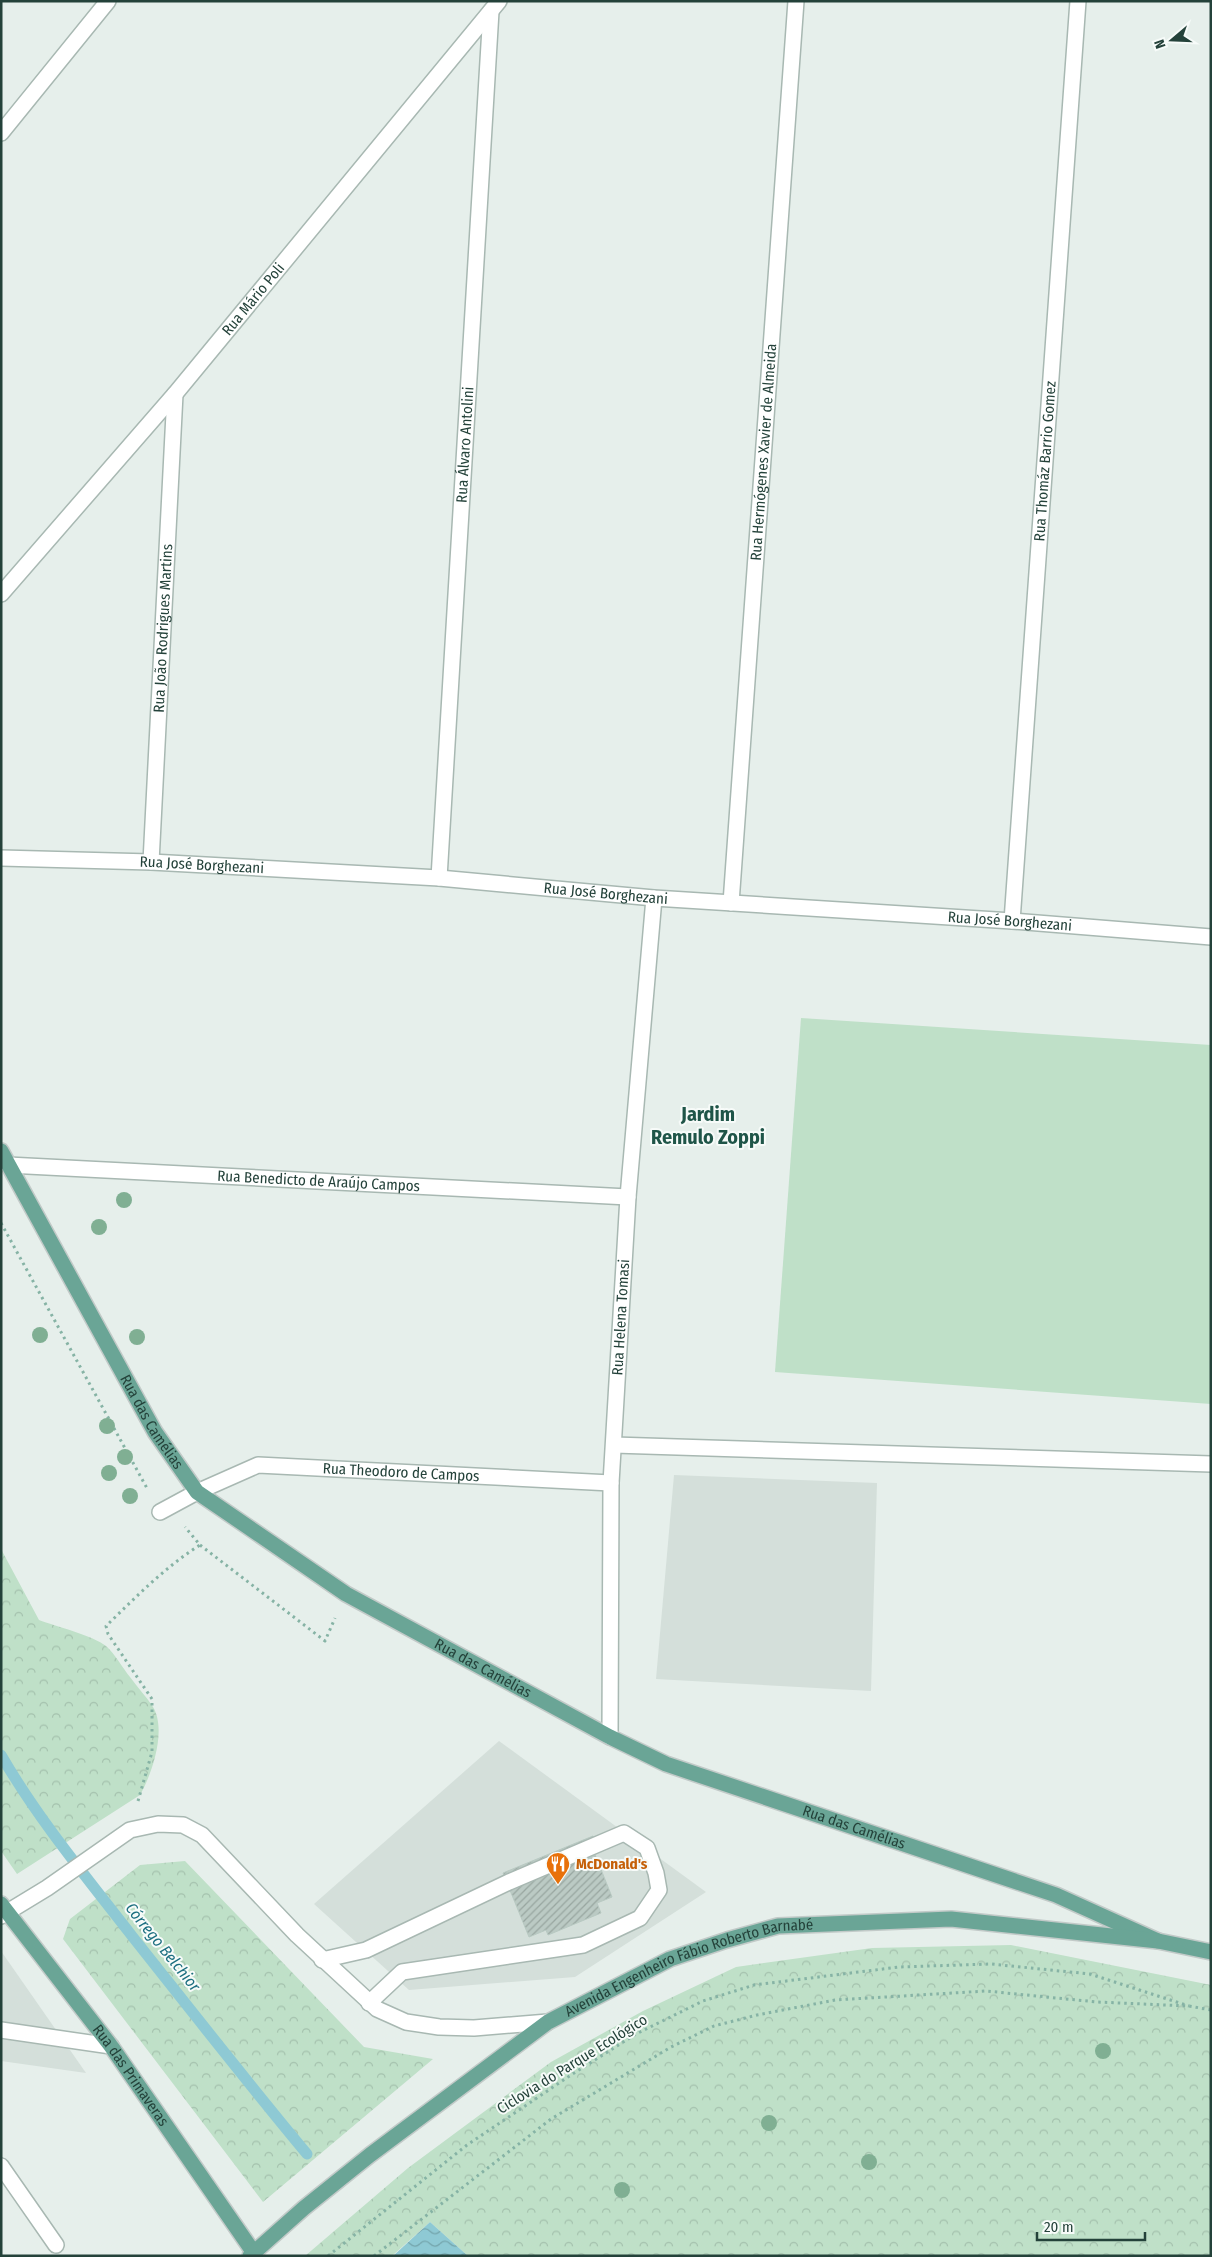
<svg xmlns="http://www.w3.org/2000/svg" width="1212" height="2257" font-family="'Fira Sans Condensed',sans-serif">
<defs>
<pattern id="park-crowns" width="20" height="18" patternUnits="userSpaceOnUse" patternTransform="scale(1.25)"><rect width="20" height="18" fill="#bfe0c8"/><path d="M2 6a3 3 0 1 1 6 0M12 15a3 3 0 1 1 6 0" fill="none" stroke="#a4c1ad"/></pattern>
<pattern id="water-waves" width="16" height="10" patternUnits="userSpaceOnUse" patternTransform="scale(1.25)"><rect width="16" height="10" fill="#8ec9d4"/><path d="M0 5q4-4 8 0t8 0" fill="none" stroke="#74a5ad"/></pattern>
<pattern id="building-hatch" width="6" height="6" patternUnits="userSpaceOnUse" patternTransform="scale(1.25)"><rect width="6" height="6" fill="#bbcac4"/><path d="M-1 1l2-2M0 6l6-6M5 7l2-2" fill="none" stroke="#98a6a0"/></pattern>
</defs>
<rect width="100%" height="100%" fill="#e6efeb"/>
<!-- built -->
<g fill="#d4dfda">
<path d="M674 1475 877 1483 871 1691 656 1679Z"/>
<path d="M499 1741 706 1892 575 1977 409 1990 314 1904Z"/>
<path d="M1 1951 86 2073 1 2061Z"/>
</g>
<!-- park -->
<g fill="url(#park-crowns)">
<path d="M1 1549 39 1620C55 1626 94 1636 106 1646 115 1654 122 1667 130 1677 137 1687 146 1696 153 1707 167 1730 152 1774 140 1795L17 1874 1 1851Z"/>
<path d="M185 1861 364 2047 433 2059 263 2202 63 1939 70 1919 140 1865Z"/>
<path d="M1011 1945 1211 1985V2256H468L430 2222 392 2256H305L408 2168 551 2062 643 2011 736 1967 872 1948Z"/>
</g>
<!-- garden -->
<path fill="#bfe0c8" d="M801 1018 1211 1045V1404L775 1372Z"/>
<!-- water -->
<path fill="url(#water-waves)" d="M430 2222 468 2256H393Z"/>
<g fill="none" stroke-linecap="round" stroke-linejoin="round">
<!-- stream -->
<path stroke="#8ec9d4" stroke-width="11" d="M1 1755C38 1819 87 1878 132 1936 190 2009 247 2082 307 2154"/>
</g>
<!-- building -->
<path fill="url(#building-hatch)" stroke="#b8c9c2" d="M593 1836 594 1852 612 1897 597 1903 601 1913 548 1935 546 1930 529 1937 503 1873Z"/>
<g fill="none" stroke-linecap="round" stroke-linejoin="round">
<!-- service casing -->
<g stroke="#a8b8b2" stroke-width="18">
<g id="service">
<path d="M614 1445 1211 1464"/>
<path d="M160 1512 197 1492"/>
<path d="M1 1916 47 1888 130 1830 158 1824 183 1825 202 1835 297 1935 377 2009 406 2022 439 2027 474 2028 548 2022"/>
<path d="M322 1960 366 1950 509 1882 624 1833 647 1848 656 1873 659 1890 640 1918 583 1945 402 1972 369 2003"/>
<path d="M1 2030 111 2046"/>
<path d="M1 2166 56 2245"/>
</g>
</g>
<!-- minor casing -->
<g stroke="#a8b8b2" stroke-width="18">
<g id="minor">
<path d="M1 133 108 1"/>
<path id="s1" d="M1 594 175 394 499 1"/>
<path id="s2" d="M1 858 151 862 439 878 654 898 1012 921 1211 937"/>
<path id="s3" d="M151 862 175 394"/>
<path id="s4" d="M439 878 491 11"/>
<path id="s5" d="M731 903 796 1"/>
<path id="s6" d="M1012 921 1078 1"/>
<path id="s7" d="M8 1165 628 1197"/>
<path id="s8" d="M197 1492 258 1465 611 1483"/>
<path id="s9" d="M610 1737 611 1483 628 1197 654 898"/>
</g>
</g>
<!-- primary casing -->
<g stroke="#c2cac8" stroke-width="18">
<g id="primary">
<path id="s10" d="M1 1151 155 1432 197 1492 346 1594 610 1737 666 1764 1056 1895 1158 1941"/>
<path id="s11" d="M1 1904 111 2046 254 2253"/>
<path id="s12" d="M250 2256 304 2208 370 2155 548 2022 670 1959 727 1940 778 1926 951 1919 1158 1941 1211 1952"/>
</g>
</g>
<!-- path -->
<g stroke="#86b3a5" stroke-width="3" stroke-dasharray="2.5 4" stroke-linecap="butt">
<path d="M1 1223 148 1490"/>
<path d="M200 1545 325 1641 335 1618"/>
<path d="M138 1801 152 1752V1699L108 1634 106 1626C136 1597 165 1567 200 1545L185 1527"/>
<path d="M328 2256 467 2145 571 2075 636 2034 703 2001 754 1985 899 1967 991 1964 1090 1974 1189 2006"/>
<path d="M374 2256 551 2119 671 2047 714 2026 757 2015 835 2000 986 1991 1097 2002 1189 2006 1211 2010"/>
</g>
<!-- service -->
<use href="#service" stroke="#fff" stroke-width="15"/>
<!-- minor -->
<use href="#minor" stroke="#fff" stroke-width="15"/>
<!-- primary -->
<use href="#primary" stroke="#6aa596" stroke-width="15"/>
</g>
<!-- trees -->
<g fill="#80af93">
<circle cx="124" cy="1200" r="8"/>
<circle cx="99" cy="1227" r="8"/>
<circle cx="40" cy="1335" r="8"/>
<circle cx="137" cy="1337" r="8"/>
<circle cx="107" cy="1426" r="8"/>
<circle cx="125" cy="1457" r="8"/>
<circle cx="109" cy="1473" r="8"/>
<circle cx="130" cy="1496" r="8"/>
<circle cx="1103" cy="2051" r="8"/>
<circle cx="769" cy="2123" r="8"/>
<circle cx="869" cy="2162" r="8"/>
<circle cx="622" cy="2190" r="8"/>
</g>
<!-- icons -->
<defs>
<g id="restaurant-pin" transform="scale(1.25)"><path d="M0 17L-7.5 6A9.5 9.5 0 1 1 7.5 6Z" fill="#e8710a" stroke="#f7fbf9"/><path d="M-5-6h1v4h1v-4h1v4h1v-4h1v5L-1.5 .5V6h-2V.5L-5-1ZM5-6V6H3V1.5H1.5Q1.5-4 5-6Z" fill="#fff"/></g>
</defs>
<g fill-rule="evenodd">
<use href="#restaurant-pin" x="558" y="1864"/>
</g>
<g text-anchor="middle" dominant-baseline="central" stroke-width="4" stroke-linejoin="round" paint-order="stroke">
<!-- street labels -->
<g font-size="15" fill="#24423a" stroke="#f7fbf9">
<text stroke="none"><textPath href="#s1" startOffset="388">Rua Mário Poli</textPath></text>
<text stroke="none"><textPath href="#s4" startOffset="434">Rua Álvaro Antolini</textPath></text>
<text stroke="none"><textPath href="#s5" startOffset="452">Rua Hermógenes Xavier de Almeida</textPath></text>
<text stroke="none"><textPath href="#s6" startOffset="461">Rua Thomáz Barrio Gomez</textPath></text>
<text stroke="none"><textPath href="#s3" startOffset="234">Rua João Rodrigues Martins</textPath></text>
<text stroke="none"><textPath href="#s2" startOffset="201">Rua José Borghezani</textPath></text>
<text stroke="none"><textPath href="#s2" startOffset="606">Rua José Borghezani</textPath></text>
<text stroke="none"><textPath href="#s2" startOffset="1011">Rua José Borghezani</textPath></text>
<text stroke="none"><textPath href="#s7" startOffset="311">Rua Benedicto de Araújo Campos</textPath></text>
<text stroke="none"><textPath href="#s9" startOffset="420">Rua Helena Tomasi</textPath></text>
<text stroke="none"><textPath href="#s10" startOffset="310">Rua das Camélias</textPath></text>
<text stroke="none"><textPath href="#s8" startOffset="210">Rua Theodoro de Campos</textPath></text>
<text stroke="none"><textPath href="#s10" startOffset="730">Rua das Camélias</textPath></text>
<text stroke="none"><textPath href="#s10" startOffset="1135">Rua das Camélias</textPath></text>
<text stroke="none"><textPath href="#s12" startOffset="532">Avenida Engenheiro Fábio Roberto Barnabé</textPath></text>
<text transform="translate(572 2064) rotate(-32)">Ciclovia do Parque Ecológico</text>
<text stroke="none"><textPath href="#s11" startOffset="215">Rua das Primaveras</textPath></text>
</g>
<!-- food labels -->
<g font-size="15" font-weight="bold" fill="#c56008" stroke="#f7fbf9" text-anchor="start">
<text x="576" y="1864">McDonald's</text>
</g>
<!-- water labels -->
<g font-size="16" font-style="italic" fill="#1c6f80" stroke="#f7fbf9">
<text transform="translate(163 1947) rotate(51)">Córrego Belchior</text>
</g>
<!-- district labels -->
<g font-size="20" font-weight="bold" fill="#1f5548" stroke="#f7fbf9">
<text x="708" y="1114">Jardim<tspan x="708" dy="23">Remulo Zoppi</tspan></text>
</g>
</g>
<!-- border -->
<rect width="1212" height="2257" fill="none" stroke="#24423a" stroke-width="5"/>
<!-- north arrow -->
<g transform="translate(1172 40) rotate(251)" stroke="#f7fbf9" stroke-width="4" paint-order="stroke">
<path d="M0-4L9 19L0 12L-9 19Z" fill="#24423a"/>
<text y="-8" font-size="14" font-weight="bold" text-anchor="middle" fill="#24423a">N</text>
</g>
<!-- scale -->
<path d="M1037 2232v8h108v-8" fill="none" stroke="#24423a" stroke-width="2.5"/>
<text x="1044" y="2232" font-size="15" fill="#24423a" stroke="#f7fbf9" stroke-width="4" paint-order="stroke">20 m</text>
</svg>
